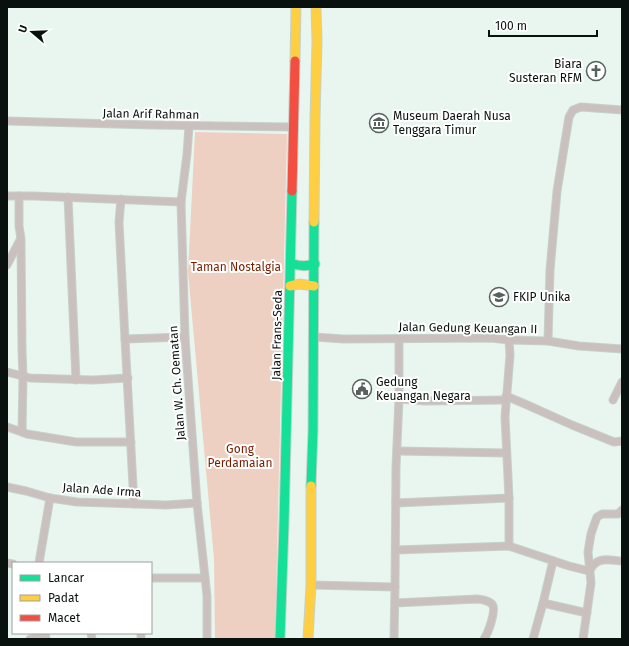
<svg xmlns="http://www.w3.org/2000/svg" width="629" height="646" font-family="'Fira Sans',sans-serif">
<rect width="100%" height="100%" fill="#e9f6f0"/>
<!-- green -->
<path fill="#eed0c2" d="M195 132 287 134 275 639H215L214 559 188 272Z"/>
<g fill="none" stroke-linecap="round" stroke-linejoin="round">
<!-- street casing -->
<g stroke="#c6d1cc" stroke-width="9">
<g id="street">
<path d="M7 121 152 125 294 127"/>
<path d="M189 126 187 154 181 202 185 337 197 503 207 596V639"/>
<path d="M7 196H34L181 202"/>
<path d="M19 196V226L21 239 22 350 23 377 22 432 27 434 76 442H131"/>
<path d="M68 197 76 380"/>
<path d="M121 199 119 222 125 339 134 504"/>
<path d="M7 265 20 240"/>
<path d="M314 337 344 339 491 338 509 340 548 341 579 346 622 349"/>
<path d="M125 339 185 337"/>
<path d="M548 341 550 270 557 191 569 117 573 110 581 107 622 110"/>
<path d="M7 372 30 378 93 380 128 378"/>
<path d="M506 396 525 404 572 425 614 442 622 441"/>
<path d="M399 399 425 401 506 400"/>
<path d="M613 400 622 382"/>
<path d="M7 427 22 432"/>
<path d="M397 451 506 453"/>
<path d="M7 487 26 491 50 498 77 502 166 505 197 503"/>
<path d="M396 503 509 498"/>
<path d="M509 546V498L505 417 510 355 509 340"/>
<path d="M396 550 509 546 569 566 589 571"/>
<path d="M7 563 13 564"/>
<path d="M39 563 50 498"/>
<path d="M590 570C597 556 608 560 622 561"/>
<path d="M151 578H205"/>
<path d="M311 585 395 587"/>
<path d="M395 603 477 599C481 599 489 601 492 604 497 610 488 633 484 639"/>
<path d="M543 603 587 613"/>
<path d="M91 633 92 639"/>
<path d="M30 639 46 637"/>
<path d="M141 639V633"/>
<path d="M394 639 395 587 396 467 399 399V338"/>
<path d="M533 639 543 603 553 561"/>
<path d="M583 639 591 583 588 552 591 534 594 525 597 517 602 514H618L622 510"/>
</g>
</g>
<!-- fast casing -->
<g stroke="#c6d1cc" stroke-width="11">
<g id="fast">
<path d="M291 263C300 267 306 266 315 264"/>
<path d="M311 486 313 430 314 222"/>
<path d="M280 639 284 524 292 191"/>
</g>
</g>
<!-- slow casing -->
<g stroke="#c6d1cc" stroke-width="11">
<g id="slow">
<path d="M295 61 296 7"/>
<path d="M314 222 315 119 317 41 316 7"/>
<path d="M290 286 299 284 314 286"/>
<path d="M308 639 311 585V486"/>
</g>
</g>
<!-- jam casing -->
<g stroke="#c6d1cc" stroke-width="11">
<path id="jam" d="M292 191 295 61"/>
</g>
<!-- street -->
<use href="#street" stroke="#cac0bd" stroke-width="7"/>
<!-- fast -->
<use href="#fast" stroke="#16e098" stroke-width="9"/>
<!-- slow -->
<use href="#slow" stroke="#ffcf43" stroke-width="9"/>
<!-- jam -->
<use href="#jam" stroke="#f24e42" stroke-width="9"/>
</g>
<!-- icons -->
<defs>
<g id="church-ring" transform="scale(1)"><circle r="9.5" fill="#fff" stroke="#57615d" stroke-width="1.5"/><path d="M-1.2-6h2.4v3.5h3.3v2.4h-3.3V6h-2.4V-.1h-3.3v-2.4h3.3Z" fill="#57615d"/></g>
<g id="museum-ring" transform="scale(1)"><circle r="9.5" fill="#fff" stroke="#57615d" stroke-width="1.5"/><path d="M0-6L6-3V-2H-6V-3ZM-5-1h2V3h-2ZM-1-1h2V3h-2ZM3-1h2V3H3ZM-6 4H6V6H-6Z" fill="#57615d"/></g>
<g id="university-ring" transform="scale(1)"><circle r="9.5" fill="#fff" stroke="#57615d" stroke-width="1.5"/><path d="M0-5L7-2L0 1L-7-2ZM-4 1L0 2.5L4 1V4Q0 6-4 4Z" fill="#57615d"/></g>
<g id="civic-ring" transform="scale(1)"><circle r="9.5" fill="#fff" stroke="#57615d" stroke-width="1.5"/><path d="M-.6-6.5H3V-4.5H.6V-3L4-1V1h2V6H-6V1h2V-1L-.6-3ZM-1.2 2.5V6h2.4V2.5Z" fill="#57615d"/></g>
</defs>
<g fill-rule="evenodd">
<use href="#church-ring" x="596" y="71"/>
<use href="#museum-ring" x="379" y="123"/>
<use href="#university-ring" x="499" y="297"/>
<use href="#civic-ring" x="362" y="389"/>
</g>
<g text-anchor="middle" dominant-baseline="central" stroke-width="4" stroke-linejoin="round" paint-order="stroke">
<!-- poi labels -->
<g font-size="12" fill="#09110e" stroke="#fff" text-anchor="start">
<text x="582" y="64" text-anchor="end">Biara<tspan x="582" dy="14">Susteran RFM</tspan></text>
<text x="393" y="116">Museum Daerah Nusa<tspan x="393" dy="14">Tenggara Timur</tspan></text>
<text x="513" y="297">FKIP Unika</text>
<text x="376" y="382">Gedung<tspan x="376" dy="14">Keuangan Negara</tspan></text>
</g>
<!-- street labels -->
<g font-size="12" fill="#09110e" stroke="#fff">
<text transform="translate(151 114) rotate(1)">Jalan Arif Rahman</text>
<text transform="translate(468 328) rotate(1)">Jalan Gedung Keuangan II</text>
<text transform="translate(277 335) rotate(-89)">Jalan Frans-Seda</text>
<text transform="translate(177 383) rotate(-94)">Jalan W. Ch. Oematan</text>
<text transform="translate(102 490) rotate(4)">Jalan Ade Irma</text>
</g>
<!-- park labels -->
<g font-size="12" fill="#7b1e00" stroke="#fff">
<text x="236" y="267">Taman Nostalgia</text>
<text x="240" y="449">Gong<tspan x="240" dy="14">Perdamaian</tspan></text>
</g>
</g>
<!-- border -->
<rect width="629" height="646" fill="none" stroke="#09110e" stroke-width="16"/>
<!-- legend -->
<rect x="12" y="562" width="140" height="72" fill="#ffffff" stroke="#9da09f"/>
<rect x="20" y="575" width="20" height="6" fill="#16e098" stroke="#9da09f"/>
<text x="48" y="582" font-size="12" fill="#09110e">Lancar</text>
<rect x="20" y="595" width="20" height="6" fill="#ffcf43" stroke="#9da09f"/>
<text x="48" y="602" font-size="12" fill="#09110e">Padat</text>
<rect x="20" y="615" width="20" height="6" fill="#f24e42" stroke="#9da09f"/>
<text x="48" y="622" font-size="12" fill="#09110e">Macet</text>
<!-- north arrow -->
<g transform="translate(32 32) rotate(289)" stroke="#ffffff" stroke-width="3" paint-order="stroke">
<path d="M0-3L7 15L0 10L-7 15Z" fill="#09110e"/>
<text y="-6" font-size="11" font-weight="bold" text-anchor="middle" fill="#09110e">U</text>
</g>
<!-- scale -->
<path d="M489 30v6h108v-6" fill="none" stroke="#09110e" stroke-width="2"/>
<text x="495" y="30" font-size="12" fill="#09110e" stroke="#ffffff" stroke-width="3" paint-order="stroke">100 m</text>
</svg>
